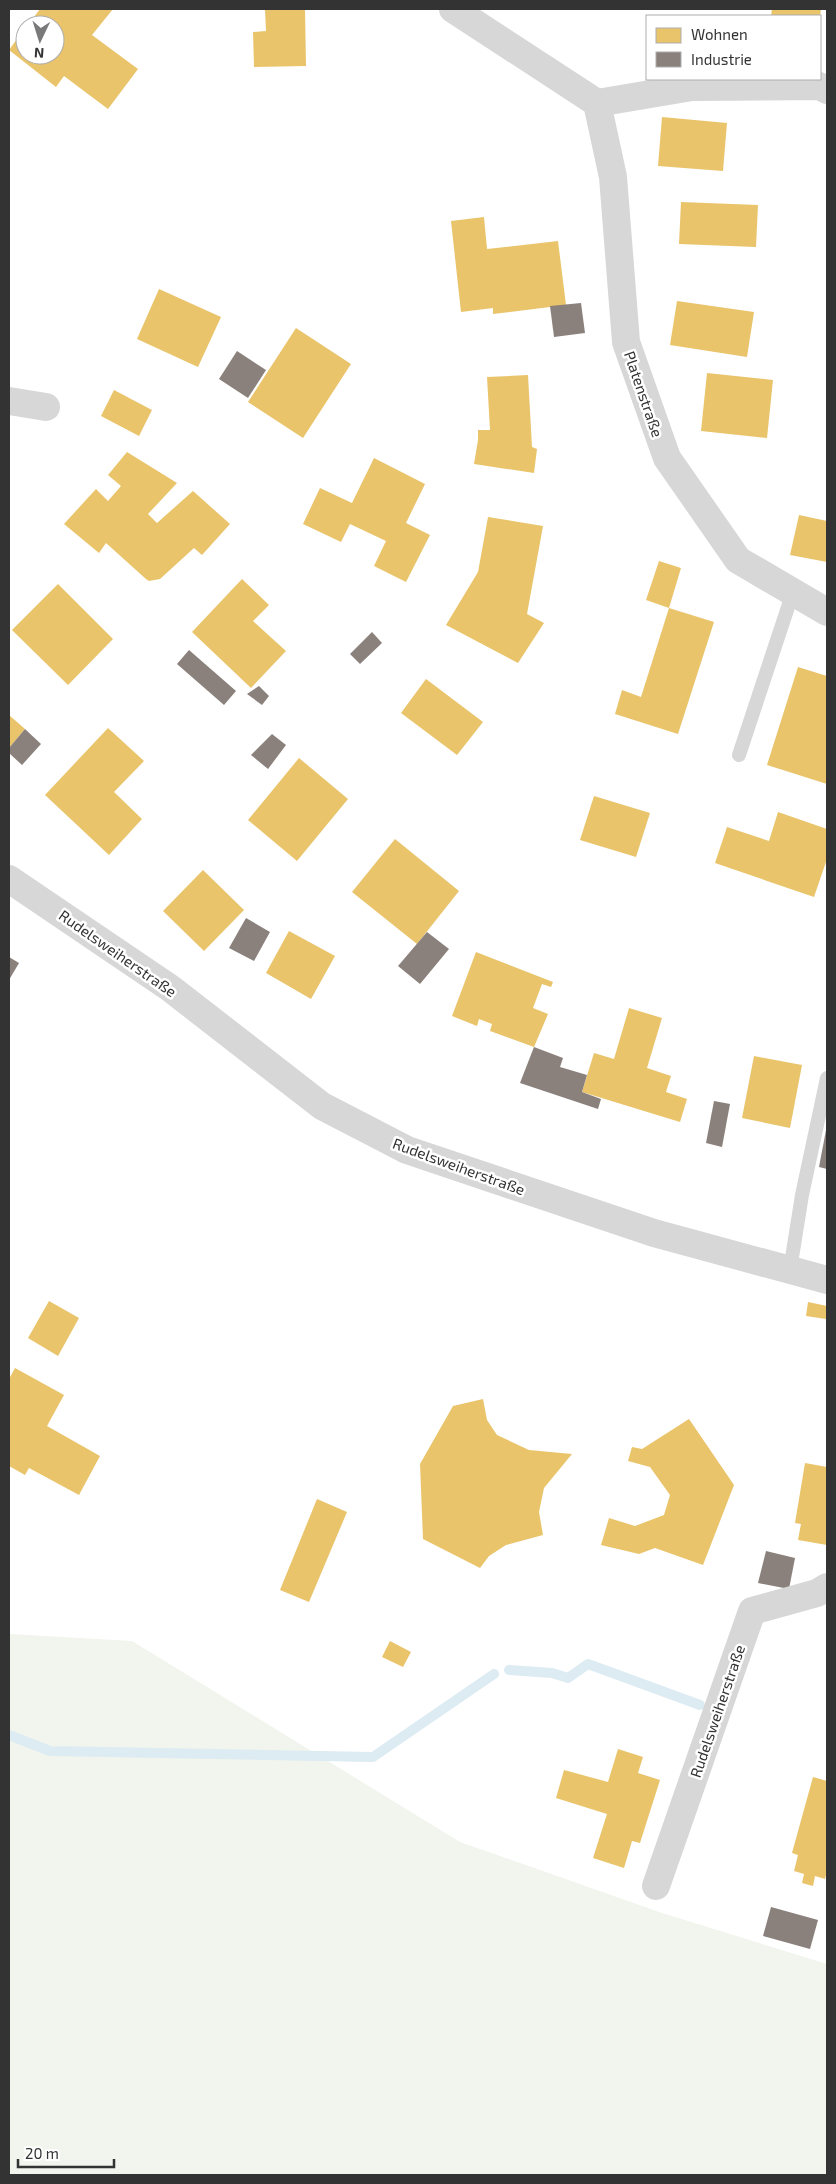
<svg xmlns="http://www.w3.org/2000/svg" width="836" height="2184" font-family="'Exo 2',sans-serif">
<rect width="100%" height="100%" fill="#fff"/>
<!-- green -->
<path fill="#f1f5ed" d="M9 1634 132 1641 460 1842 662 1913 827 1964V2175H9Z"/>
<!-- homes -->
<g fill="#e9c46a">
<path d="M40 9H113L92 35 138 69 108 109 64 76 56 87 9 50 25 28V55H55V25H28Z"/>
<path d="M265 9H305L306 66 254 67 253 32 266 31Z"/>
<path d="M772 9H821L820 16H771Z"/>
<path d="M662 117 727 123 723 171 658 166Z"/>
<path d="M681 202 758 205 756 247 679 244Z"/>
<path d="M484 217 487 249 558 241 566 305 493 314V308L461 312 451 221Z"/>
<path d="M159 289 221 317 198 367 137 339Z"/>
<path d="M677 301 754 312 747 357 670 345Z"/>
<path d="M296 328 351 364 303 438 248 402Z"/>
<path d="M707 373 773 380 767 438 701 431Z"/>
<path d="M528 375 532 447 537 449 534 473 474 464 478 440V430H490L487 377Z"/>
<path d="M114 390 152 410 139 436 101 416Z"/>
<path d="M127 452 177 483 148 514 157 523 193 491 230 524 202 555 194 548 160 579 149 581 146 579 106 543 99 553 64 524 96 489 108 501 121 486 108 475Z"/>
<path d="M374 458 425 484 406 523 430 535 406 582 374 566 386 541 350 524 341 542 303 524 320 488 352 503Z"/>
<path d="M799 515 827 521V562L790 555Z"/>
<path d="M488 517 543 526 527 614 544 623 518 663 446 625 478 572Z"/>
<path d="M659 561 681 568 669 608 714 622 678 734 615 714 622 690 641 697 669 608 646 600Z"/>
<path d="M242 579 269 605 253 621 286 651 251 688 192 632Z"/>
<path d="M58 584 113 639 68 685 12 630Z"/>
<path d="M798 667 827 676V784L767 765Z"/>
<path d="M426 679 483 722 457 755 401 713Z"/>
<path d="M9 715 25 729 9 748Z"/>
<path d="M108 728 144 761 114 792 142 819 109 855 45 795Z"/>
<path d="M299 758 348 799 297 861 248 820Z"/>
<path d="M594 796 650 813 636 857 580 840Z"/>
<path d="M778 812 827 829V859L814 897 715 863 727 827 769 841Z"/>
<path d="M395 839 459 891 417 944 352 892Z"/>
<path d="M203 870 244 910 204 951 163 911Z"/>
<path d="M289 931 335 956 311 999 266 973Z"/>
<path d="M476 952 553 982 551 987 542 984 533 1008 548 1014 534 1047 490 1031 492 1024 479 1019 477 1026 452 1016Z"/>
<path d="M629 1008 662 1018 647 1068 671 1076 666 1092 687 1099 680 1122 582 1092 594 1053 614 1059Z"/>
<path d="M754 1056 802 1065 790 1128 742 1118Z"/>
<path d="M49 1301 79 1318 58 1356 28 1338Z"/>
<path d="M808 1302 827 1306 826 1319 806 1316Z"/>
<path d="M15 1368 64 1395 47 1426 100 1456 79 1495 29 1468 25 1475 9 1466V1379Z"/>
<path d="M483 1399 487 1420 497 1435 529 1450 572 1454 544 1488 539 1512 543 1535 506 1545 489 1556 480 1568 423 1539 420 1464 453 1406Z"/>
<path d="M689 1419 734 1485 703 1565 655 1548 639 1554 601 1545 609 1518 635 1526 664 1515 670 1495 650 1467 628 1461 632 1447 642 1449Z"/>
<path d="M805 1463 827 1467V1545L798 1540 801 1524 795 1523Z"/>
<path d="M317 1499 347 1512 309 1602 280 1590Z"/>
<path d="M390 1641 411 1652 403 1667 382 1657Z"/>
<path d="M618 1749 643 1757 638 1773 660 1780 640 1843 632 1841 624 1868 593 1858 607 1814 556 1798 564 1770 608 1782Z"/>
<path d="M813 1777 827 1781V1871L825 1879 815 1876 813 1886 802 1883 804 1874 794 1871 798 1855 792 1853Z"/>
</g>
<!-- industry -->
<g fill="#8a817c">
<path d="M581 303 585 333 554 337 550 306Z"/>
<path d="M237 351 266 370 248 398 219 379Z"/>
<path d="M372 632 382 643 360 664 350 654Z"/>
<path d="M189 650 236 691 224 705 177 664Z"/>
<path d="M259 686 269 696 262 705 247 694Z"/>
<path d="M25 729 41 744 22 765 9 753V748Z"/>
<path d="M272 734 286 745 268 769 251 755Z"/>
<path d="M246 918 270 932 254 961 229 948Z"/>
<path d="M427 932 449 949 420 984 398 966Z"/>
<path d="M9 957 19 963 9 980Z"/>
<path d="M534 1047 563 1058 560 1067 587 1075 582 1092 601 1099 598 1109 520 1083Z"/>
<path d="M714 1101 730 1104 722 1147 706 1143Z"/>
<path d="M826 1130 827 1131V1169L819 1167Z"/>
<path d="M766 1551 795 1558 789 1589 758 1583Z"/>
<path d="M771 1907 818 1920 810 1949 763 1936Z"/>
</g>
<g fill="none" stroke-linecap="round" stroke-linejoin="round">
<!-- stream -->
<g stroke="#ddebf3" stroke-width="10">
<path d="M509 1670 552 1673 568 1678 588 1664 700 1705"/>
<path d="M9 1735 50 1751 373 1757 494 1674"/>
</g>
<!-- lane -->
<g stroke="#d7d7d7" stroke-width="14">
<path d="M739 755 793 592"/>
<path d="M790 1270 802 1195 827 1078"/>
</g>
<!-- street -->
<g stroke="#d7d7d7" stroke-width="28">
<path d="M453 9 597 103 613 177 626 342 667 458 738 560 827 612"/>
<path d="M597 103 692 87 819 86 827 90"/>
<path d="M9 401 46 407"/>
<path d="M9 879 170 988 322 1106 407 1150 654 1233 827 1280"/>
<path d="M656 1886 752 1611 817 1593 827 1587"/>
</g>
</g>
<g text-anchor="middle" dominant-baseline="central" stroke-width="5" stroke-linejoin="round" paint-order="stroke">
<!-- street labels -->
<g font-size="15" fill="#333" stroke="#fff">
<text transform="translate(644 394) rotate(71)">Platenstraße</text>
<text transform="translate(118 953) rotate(35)">Rudelsweiherstraße</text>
<text transform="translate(459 1166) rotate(20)">Rudelsweiherstraße</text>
<text transform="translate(717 1711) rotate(-71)">Rudelsweiherstraße</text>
</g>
</g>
<!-- border -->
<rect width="836" height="2184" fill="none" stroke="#333333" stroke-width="20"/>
<!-- legend -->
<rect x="646" y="15" width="175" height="65" fill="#ffffff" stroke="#adadad"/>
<rect x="656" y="28" width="25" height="15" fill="#e9c46a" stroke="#adadad"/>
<text x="691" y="40" font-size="15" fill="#333333">Wohnen</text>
<rect x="656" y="52" width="25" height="15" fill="#8a817c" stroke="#adadad"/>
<text x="691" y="65" font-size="15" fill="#333333">Industrie</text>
<!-- north arrow -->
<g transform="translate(40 40) rotate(184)"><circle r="24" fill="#ffffff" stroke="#adadad"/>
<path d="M0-4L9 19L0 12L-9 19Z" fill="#7a7a7a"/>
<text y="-8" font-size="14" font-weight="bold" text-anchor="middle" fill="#333333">N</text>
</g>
<!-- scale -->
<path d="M18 2159v8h96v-8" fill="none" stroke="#333333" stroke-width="2.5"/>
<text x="25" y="2159" font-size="15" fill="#333333" stroke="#ffffff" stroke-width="4" paint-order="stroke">20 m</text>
</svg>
